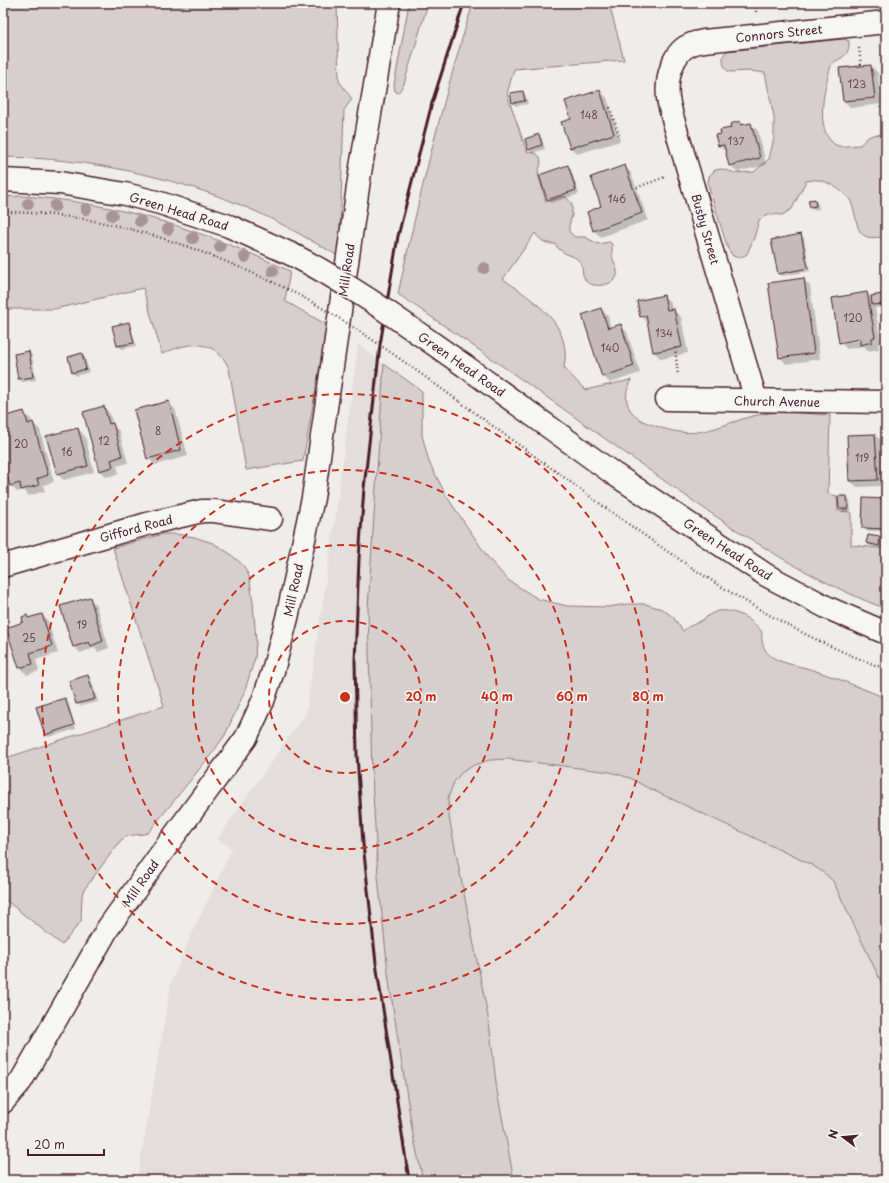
<svg xmlns="http://www.w3.org/2000/svg" width="889" height="1183" font-family="'Playpen Sans',sans-serif">
<rect width="100%" height="100%" fill="#efedea"/>
<filter id="ink" filterUnits="userSpaceOnUse"><feTurbulence type="fractalNoise" baseFrequency=".025" numOctaves="2"/><feDisplacementMap in="SourceGraphic" scale="8" xChannelSelector="R" yChannelSelector="G"/><feConvolveMatrix kernelMatrix="1 2 1 2 8 2 1 2 1" color-interpolation-filters="sRGB"/></filter>
<g filter="url(#ink)">
<!-- built -->
<g fill="#e3dedc">
<path d="M358 344 384 364 368 608 372 776 378 877 389 982 413 1135 423 1180H137L171 983 191 935 232 849 217 839 306 713 335 519Z"/>
<path d="M508 759 610 772 630 778 646 787 812 865 824 873 833 881 886 992V1180H514L497 1091 489 1022 449 817 448 798 454 782 461 773 474 765 490 760Z"/>
</g>
<!-- green -->
<g fill="#d7cfce" stroke="#90777c">
<path d="M3 3H337L339 81 352 99 344 110 340 231 338 245 341 251 340 257C312 241 285 225 257 212 179 177 88 158 3 157Z"/>
<path d="M409 3H428L404 84 398 93 395 91 394 85Z"/>
<path d="M473 3H609L624 60 514 69 507 94 527 152 535 153 540 157 541 163 538 173 546 202 565 196 572 204V215L569 226V232L575 237H585L598 244 609 242 612 244C612 248 612 251 612 254 613 266 626 277 607 284 600 286 595 286 588 283 586 281 584 278 583 275 582 271 583 266 580 262 573 253 563 257 555 244 545 244 541 241 535 233L503 279C534 301 573 324 564 368L585 390 631 380C626 389 624 402 631 411 637 420 647 423 656 426 670 431 684 434 698 432 720 429 741 417 763 414 784 410 808 414 830 415L828 494 837 496 838 511 851 512V545L879 548 886 546V609C787 571 700 506 614 445 543 394 471 344 398 294 419 196 443 99 473 3Z"/>
<path d="M844 39 849 41C850 55 842 58 832 63 825 83 812 135 838 146 842 147 855 145 860 145 868 136 873 132 886 136V236C852 244 860 223 851 202 847 193 828 181 818 180 814 179 810 181 806 181L792 209 782 215 768 214 759 220 754 238 747 254 740 258 733 256 728 249 708 185 709 176 715 170 721 169 736 173 754 172 769 159 774 138V117L765 73 751 71 729 72C723 67 722 61 724 54L727 51Z"/>
<path d="M21 196C118 202 202 230 290 271L285 301 327 325 303 461 246 470 229 368C214 337 188 342 162 354L143 288 55 309H3V197Z"/>
<path d="M384 364 422 391V435L429 462 447 497 489 559 508 580 538 599 567 606 608 607 628 604H645L662 609 673 617 683 631C689 625 692 626 699 622 705 619 712 612 718 611 735 609 752 619 762 632 761 641 763 651 772 657 785 665 802 666 816 671 840 679 863 689 886 698V992L833 881 824 873 812 865 646 787 630 778 610 772 508 759 490 760 474 765 461 773 454 782 448 798 449 817 489 1022 497 1091 514 1180H423L413 1135 389 982 378 877 372 776 368 608Z"/>
<path d="M163 534H176L194 537 213 543 229 553 243 565 249 576 253 602 256 641 255 658 244 693 225 735 213 752 148 833C138 836 129 833 121 840L83 891 82 896 81 921 62 945 3 898V759L164 706 113 548Z"/>
</g>
<!-- shadow -->
<g fill="#0003" fill-rule="evenodd">
<path d="M871 66 878 73 881 104 851 108 844 101Z"/>
<path d="M600 91 607 98 620 141 577 154 571 148Z"/>
<path d="M523 92 526 96 528 104 516 106 513 103Z"/>
<path d="M739 122 743 126 751 124 758 131 766 165 737 172 730 165 727 152 719 146 722 134 732 129Z"/>
<path d="M538 135 542 138 545 149 532 153 529 150 526 140Z"/>
<path d="M568 166 571 169 579 194 551 203 548 200Z"/>
<path d="M624 166 631 173 648 220 601 237 594 231 602 207Z"/>
<path d="M815 200 818 204 819 209 814 210 811 207Z"/>
<path d="M801 235 804 238 810 271 782 276 779 273Z"/>
<path d="M803 279 810 286 820 359 786 364 780 357Z"/>
<path d="M867 293 871 297 882 295 885 299 886 306 875 308 881 343 878 344 879 349 868 351 864 346 847 349 840 342ZM864 338 865 340 844 343V341Z"/>
<path d="M664 296 671 303 672 310H674L681 317 688 353 661 359 654 352 648 323 641 316Z"/>
<path d="M601 309 608 316 611 328 620 325 627 332 640 373 610 383 603 376Z"/>
<path d="M128 323 131 326 136 346 121 349 118 346 113 327Z"/>
<path d="M28 352 32 355 36 380 22 382 19 379Z"/>
<path d="M82 354 85 357 89 372 76 376 73 372Z"/>
<path d="M168 402 175 409 188 456 155 465 148 458Z"/>
<path d="M104 407 110 414 113 425 119 431 128 463 117 466 119 474 106 477 100 470Z"/>
<path d="M24 413 31 419 32 423H33L40 430 54 482 43 485 45 491 29 496 24 490 17 492 11 486 3 458V418Z"/>
<path d="M78 429 85 436 94 472 64 480 57 474Z"/>
<path d="M875 435 882 441 884 486 857 487 850 481Z"/>
<path d="M847 497 850 500 851 511 843 512 840 509Z"/>
<path d="M886 500V531H866L863 528Z"/>
<path d="M880 538 883 541 882 548 870 546 867 543Z"/>
<path d="M89 598 96 605 109 648 98 652 95 648 80 653 74 646Z"/>
<path d="M42 615 48 621 58 653 36 660 39 671 27 675 20 668 8 628 25 623 27 616 29 619Z"/>
<path d="M3 653 9 673 3 675Z"/>
<path d="M88 676 91 679 98 702 80 706 77 703Z"/>
<path d="M64 699 68 702 76 729 49 737 46 734Z"/>
</g>
<!-- building -->
<g fill="#c6babb" stroke="#4a1f2b">
<path d="M871 65 875 98 843 101 839 68Z"/>
<path d="M600 90 614 134 570 148 561 122 571 119 565 101Z"/>
<path d="M523 91 525 101 512 103 510 93Z"/>
<path d="M740 121 741 125 751 123 760 158 729 166 724 145 718 146 715 135 721 134 720 130 731 128 730 124Z"/>
<path d="M539 134 542 145 528 150 525 139Z"/>
<path d="M568 165 576 190 547 200 539 175Z"/>
<path d="M625 165 642 213 593 231 587 212 601 206 591 177Z"/>
<path d="M815 199 816 206 810 207 808 200Z"/>
<path d="M801 234 808 268 778 274 771 240Z"/>
<path d="M804 278 814 353 779 358 768 283Z"/>
<path d="M867 292 875 337 872 338V342L860 345V339L839 343 832 298Z"/>
<path d="M882 294 884 304 872 305 871 296Z"/>
<path d="M664 295 667 310 674 309 682 347 653 352 646 315 640 317 637 301Z"/>
<path d="M601 308 608 328 621 324 634 366 602 377 582 315Z"/>
<path d="M129 322 134 343 117 346 112 326Z"/>
<path d="M29 351 33 377 18 379 14 354Z"/>
<path d="M82 353 86 369 72 373 68 357Z"/>
<path d="M169 401 181 450 147 459 134 410Z"/>
<path d="M104 406 109 424 113 423 122 456 111 460 113 467 99 471 83 412Z"/>
<path d="M24 411 28 424 33 422 48 475 37 479 39 485 21 490 20 483 10 486 3 462V417Z"/>
<path d="M78 428 88 466 57 474 46 436Z"/>
<path d="M875 434 878 480 849 481 847 435Z"/>
<path d="M838 496H847L848 509H839Z"/>
<path d="M863 498 886 499V529L862 528Z"/>
<path d="M868 535 880 537 879 546 866 543Z"/>
<path d="M90 597 103 641 91 646 89 642 73 647 60 606Z"/>
<path d="M42 614 52 646 30 653 33 664 19 668 6 628 23 622 22 617 27 615 28 618Z"/>
<path d="M88 675 95 699 76 704 69 681Z"/>
<path d="M65 698 74 725 45 735 36 707Z"/>
</g>
<g fill="none" stroke-linecap="round" stroke-linejoin="round">
<!-- minor casing -->
<g stroke="#4a1f2b" stroke-width="25">
<g id="minor">
<path d="M3 180 60 183 125 194 160 203 229 226 293 255"/>
<path d="M465 366 614 474 739 557 766 575 828 608 886 633"/>
<path d="M667 399 886 402"/>
<path d="M756 400 673 119C671 112 669 105 668 98 666 79 672 51 692 44 695 42 700 42 704 41L886 22"/>
<path d="M3 566 147 524 202 511H214L271 519"/>
<path d="M3 1102 21 1081 108 928 160 855 246 738 263 701 273 671 287 618 313 498 360 173 389 3"/>
</g>
</g>
<!-- path -->
<g stroke="#4a1f2b" stroke-width="2.5" stroke-dasharray="1 3" stroke-linecap="butt">
<path d="M755 3 756 12"/>
<path d="M859 48 861 66"/>
<path d="M606 110 610 108 620 138"/>
<path d="M633 189 665 177"/>
<path d="M3 212C107 213 195 245 287 289"/>
<path d="M675 348 678 375"/>
<path d="M460 402C506 436 553 469 599 503 689 568 781 631 886 669"/>
</g>
<!-- minor -->
<use href="#minor" stroke="#f6f6f2" stroke-width="22"/>
<!-- rail -->
<path stroke="#4a1f2b" stroke-width="3" d="M409 1180 376 963 363 844 357 755 355 661 359 559 364 488 380 345 398 236 432 103 464 3"/>
<!-- minor-bridge casing -->
<g stroke="#4a1f2b" stroke-width="25" stroke-linecap="butt">
<path id="minor-bridge" d="M293 255C354 286 409 327 465 366"/>
</g>
<!-- path-bridge -->
<path stroke="#4a1f2b" stroke-width="2.5" stroke-dasharray="1 3" stroke-linecap="butt" d="M287 289C349 320 404 362 460 402"/>
<!-- minor-bridge -->
<use href="#minor-bridge" stroke="#f6f6f2" stroke-width="22"/>
</g>
<!-- trees -->
<g fill="#a89498">
<circle cx="28" cy="204" r="6"/>
<circle cx="55" cy="206" r="6"/>
<circle cx="86" cy="209" r="6"/>
<circle cx="112" cy="215" r="6"/>
<circle cx="140" cy="221" r="6"/>
<circle cx="168" cy="229" r="6"/>
<circle cx="193" cy="238" r="6"/>
<circle cx="220" cy="247" r="6"/>
<circle cx="245" cy="257" r="6"/>
<circle cx="484" cy="268" r="6"/>
<circle cx="273" cy="271" r="6"/>
</g>
</g>
<!-- distance rings -->
<g fill="none" stroke="#c8321e" stroke-width="2" stroke-dasharray="7 5">
<circle cx="345" cy="697" r="76"/>
<circle cx="345" cy="697" r="152"/>
<circle cx="345" cy="697" r="227"/>
<circle cx="345" cy="697" r="303"/>
</g>
<g text-anchor="middle" dominant-baseline="central" stroke-width="3" stroke-linejoin="round" paint-order="stroke">
<!-- number labels -->
<g font-size="10" fill="#69464f">
<text x="857" y="83">123</text>
<text x="589" y="114">148</text>
<text x="736" y="140">137</text>
<text x="617" y="198">146</text>
<text x="853" y="317">120</text>
<text x="664" y="332">134</text>
<text x="610" y="347">140</text>
<text x="158" y="430">8</text>
<text x="104" y="440">12</text>
<text x="21" y="443">20</text>
<text x="67" y="451">16</text>
<text x="862" y="457">119</text>
<text x="82" y="624">19</text>
<text x="29" y="637">25</text>
</g>
<!-- street labels -->
<g font-size="12" fill="#4a1f2b" stroke="#f6f6f2">
<text transform="translate(779 33) rotate(-6)">Connors Street</text>
<text transform="translate(179 211) rotate(17)">Green Head Road</text>
<text transform="translate(706 229) rotate(74)">Busby Street</text>
<text transform="translate(346 270) rotate(-82)">Mill Road</text>
<text transform="translate(462 364) rotate(35)">Green Head Road</text>
<text transform="translate(777 401) rotate(1)">Church Avenue</text>
<text transform="translate(136 528) rotate(-15)">Gifford Road</text>
<text transform="translate(728 549) rotate(33)">Green Head Road</text>
<text transform="translate(293 590) rotate(-78)">Mill Road</text>
<text transform="translate(140 883) rotate(-55)">Mill Road</text>
</g>
</g>
<circle cx="345" cy="697" r="6" fill="#c8321e" stroke="#f6f6f2" stroke-width="2"/>
<g font-size="12" text-anchor="middle" font-weight="bold" fill="#c8321e" stroke="#f6f6f2" stroke-width="3" stroke-linejoin="round" paint-order="stroke">
<text x="421" y="701">20 m</text>
<text x="497" y="701">40 m</text>
<text x="572" y="701">60 m</text>
<text x="648" y="701">80 m</text>
</g>
<!-- margin -->
<rect width="889" height="1183" fill="none" stroke="#f6f6f2" stroke-width="16"/>
<rect x="8" y="8" width="873" height="1167" fill="none" stroke="#4a1f2b" stroke-width="1.5" filter="url(#ink)"/>
<!-- north arrow -->
<g transform="translate(843 1137) rotate(286)" stroke="#f6f6f2" stroke-width="3" paint-order="stroke">
<path d="M0-3L7 15L0 10L-7 15Z" fill="#4a1f2b"/>
<text y="-6" font-size="11" font-weight="bold" text-anchor="middle" fill="#4a1f2b">N</text>
</g>
<!-- scale -->
<path d="M28 1149v6h76v-6" fill="none" stroke="#4a1f2b" stroke-width="2"/>
<text x="34" y="1149" font-size="12" fill="#4a1f2b" stroke="#f6f6f2" stroke-width="3" paint-order="stroke">20 m</text>
</svg>
